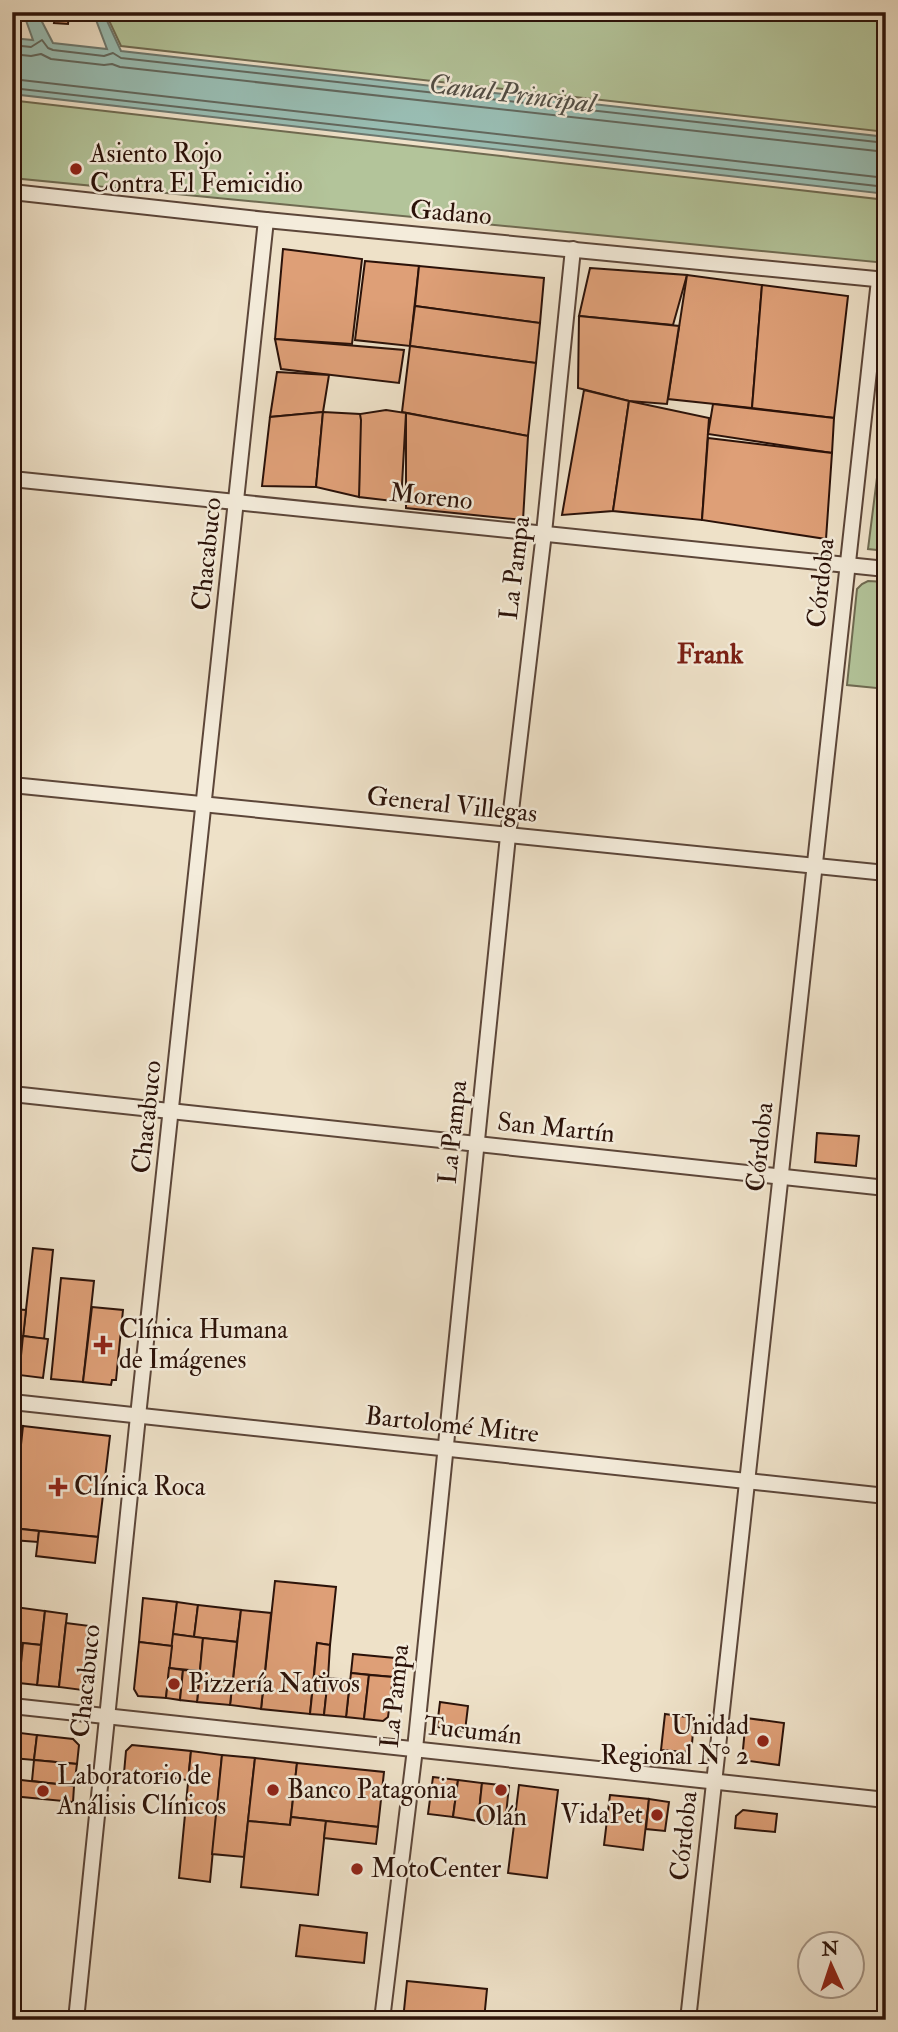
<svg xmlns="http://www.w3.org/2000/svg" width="898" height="2032" font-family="'IM FELL Double Pica',serif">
<rect width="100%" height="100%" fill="#eee1c8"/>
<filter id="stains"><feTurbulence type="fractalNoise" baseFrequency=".00286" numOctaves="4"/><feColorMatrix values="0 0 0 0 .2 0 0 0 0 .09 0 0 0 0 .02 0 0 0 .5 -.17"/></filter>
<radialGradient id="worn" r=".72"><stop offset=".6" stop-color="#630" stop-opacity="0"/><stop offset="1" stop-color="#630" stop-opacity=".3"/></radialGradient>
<!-- green -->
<g fill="#b3c49a" stroke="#6f6b52" stroke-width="2">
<path d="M105 12H886V132L121 46Z"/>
<path d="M18 101 886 200V263L12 178V148Z"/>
<path d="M881 446 886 447V551L868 549Z"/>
<path d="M868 581 886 582V689L847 685 857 589 862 584Z"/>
</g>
<!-- water -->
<path fill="#99beb4" stroke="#6d7970" stroke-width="2" d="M23 12 38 14 53 43 107 49 93 12H103L121 51 886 137V194L12 94V38L33 40Z"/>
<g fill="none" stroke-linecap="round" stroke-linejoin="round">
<!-- shore -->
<g stroke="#62685e" stroke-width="2">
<path d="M12 45 31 47 42 40 48 48 53 50 104 56 113 53 121 58 886 143"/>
<path d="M12 54 31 56 41 54 51 59 104 65 112 64 120 67 886 152"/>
<path d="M12 79 886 178"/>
<path d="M12 88 886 187"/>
</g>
</g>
<!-- building -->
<g fill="#de9f77" stroke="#2b1209" stroke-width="2">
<path d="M39 12 69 14 68 24 54 23 55 17 38 16Z"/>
<path d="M283 249 362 259 352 344 275 339Z"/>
<path d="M365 261 419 266 410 346 355 340Z"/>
<path d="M419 266 544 278 540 323 415 306Z"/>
<path d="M590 268 687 275 673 325 579 316Z"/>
<path d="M687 275 762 285 752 408 668 399Z"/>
<path d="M762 285 848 296 834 418 752 408Z"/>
<path d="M415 306 540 323 536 363 410 346Z"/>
<path d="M579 316 679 326 667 404 629 401 578 388Z"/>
<path d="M275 339 404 350 399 383 281 369Z"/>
<path d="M410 346 536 363 528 436 402 412Z"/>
<path d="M277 372 329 375 323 412 270 417Z"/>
<path d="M584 390 629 401 613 511 562 515Z"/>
<path d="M629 401 709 418 702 520 613 511Z"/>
<path d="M713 404 834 418 832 453 708 434Z"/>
<path d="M386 410 406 413 401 502 359 497 360 414Z"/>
<path d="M323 412 316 487 262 486 270 417Z"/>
<path d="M323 412 360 414 361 420 359 497 316 487Z"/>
<path d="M406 413 528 436 523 520 406 508Z"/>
<path d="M708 438 832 453 826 539 702 520Z"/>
<path d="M817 1133 859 1136 856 1166 815 1162Z"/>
<path d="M33 1248 53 1250 44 1339 23 1336Z"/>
<path d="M61 1278 94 1281 83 1382 51 1379Z"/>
<path d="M92 1307 123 1310 116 1380H112L111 1385 83 1382Z"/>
<path d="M12 1309 26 1310 19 1375H12Z"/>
<path d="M23 1336 48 1339 43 1378 19 1375Z"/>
<path d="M12 1425 23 1426 15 1503H12Z"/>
<path d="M23 1426 110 1436 98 1537 12 1528Z"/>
<path d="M12 1528 39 1531 38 1542 12 1540Z"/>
<path d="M39 1531 98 1537 95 1563 36 1556Z"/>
<path d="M275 1581 336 1587 330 1645 317 1643 310 1714 261 1709Z"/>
<path d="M143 1598 177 1602 172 1646 139 1642Z"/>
<path d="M177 1602 198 1605 194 1637 173 1634Z"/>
<path d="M198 1605 241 1610 237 1642 194 1637Z"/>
<path d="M15 1607 45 1611 41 1645 12 1642Z"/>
<path d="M241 1610 271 1613 261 1709 230 1705Z"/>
<path d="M45 1611 67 1614 59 1687 37 1685Z"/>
<path d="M66 1623 90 1626 82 1690 59 1687Z"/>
<path d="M173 1634 203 1638 200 1671 169 1668Z"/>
<path d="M203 1638 237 1642 230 1705 197 1702Z"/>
<path d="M12 1642 23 1643 19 1683H12Z"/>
<path d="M139 1642 172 1646 166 1698 138 1696 134 1689Z"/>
<path d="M23 1643 41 1645 37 1685 19 1683Z"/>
<path d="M317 1643 330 1645 328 1678 314 1676Z"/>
<path d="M353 1654 395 1658 393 1677 351 1673Z"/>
<path d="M169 1668 183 1670 180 1700 166 1698Z"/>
<path d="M183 1670 200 1671 197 1702 180 1700Z"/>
<path d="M351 1673 369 1675 364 1719 346 1717Z"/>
<path d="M369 1675 393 1677 388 1717 383 1721 364 1719Z"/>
<path d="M314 1676 328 1678 324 1715 310 1714Z"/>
<path d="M328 1678 350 1680 346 1717 324 1715Z"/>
<path d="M440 1702 468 1706 465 1731 437 1727Z"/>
<path d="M665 1714 694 1718 692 1744 685 1752 661 1750Z"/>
<path d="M746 1718 784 1723 779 1765 742 1760Z"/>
<path d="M12 1732 37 1735 34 1760 12 1758Z"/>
<path d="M37 1735 73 1739 79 1745 77 1764 34 1760Z"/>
<path d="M132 1745 191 1751 188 1780 124 1773 126 1751Z"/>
<path d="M191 1751 222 1755 210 1882 179 1878Z"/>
<path d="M222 1755 255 1758 244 1857 212 1854Z"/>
<path d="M255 1758 297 1763 290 1825 248 1821Z"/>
<path d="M34 1760 77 1764 74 1786 32 1781Z"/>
<path d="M297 1763 384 1772 378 1827 291 1817Z"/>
<path d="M433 1777 458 1780 453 1817 428 1814Z"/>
<path d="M12 1779 74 1786 73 1802 12 1796Z"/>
<path d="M458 1780 482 1783 478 1821 453 1817Z"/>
<path d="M482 1783 509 1786 505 1824 478 1821Z"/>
<path d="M519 1785 558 1790 547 1878 508 1873Z"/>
<path d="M610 1795 649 1799 643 1850 604 1845Z"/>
<path d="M649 1799 669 1802 665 1831 646 1829Z"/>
<path d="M743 1810 777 1814 775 1832 735 1828 736 1816Z"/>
<path d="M291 1817 326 1821 318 1895 241 1887 248 1821 290 1825Z"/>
<path d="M326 1821 378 1827 376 1844 324 1838Z"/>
<path d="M300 1925 367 1933 364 1963 296 1956Z"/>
<path d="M407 1981 487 1989 484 2020H403Z"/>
</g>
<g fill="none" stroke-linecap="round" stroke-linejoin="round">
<!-- minor casing -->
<g stroke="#5c4639" stroke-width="18">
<g id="minor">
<path d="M12 192 266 220 886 280"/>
<path d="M12 479 886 569"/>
<path d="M12 785 886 873"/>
<path d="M12 1094 886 1188"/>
<path d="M12 1402 886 1496"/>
<path d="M12 1706 886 1800"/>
<path d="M76 2020 138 1416 266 220"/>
<path d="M382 2020 415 1749 508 836 544 533 573 249"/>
<path d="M688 2020 879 280"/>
</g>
</g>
<!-- minor -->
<use href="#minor" stroke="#f4ecdb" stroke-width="14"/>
</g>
<!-- markers -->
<g fill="#8f2418" stroke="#f4ecdb" stroke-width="2.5">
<circle cx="76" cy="169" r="7"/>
<path d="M99.5 1334.5h7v7h7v7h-7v7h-7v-7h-7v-7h7z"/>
<path d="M54.5 1476.5h7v7h7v7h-7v7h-7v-7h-7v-7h7z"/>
<circle cx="174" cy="1684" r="7"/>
<circle cx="763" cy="1741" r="7"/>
<circle cx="273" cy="1790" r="7"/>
<circle cx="501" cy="1790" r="7"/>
<circle cx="43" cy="1791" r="7"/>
<circle cx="657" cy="1815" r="7"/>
<circle cx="357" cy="1869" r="7"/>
</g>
<g text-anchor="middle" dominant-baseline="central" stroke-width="5" stroke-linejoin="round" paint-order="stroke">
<!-- poi labels -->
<g font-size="26" fill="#2b1209" stroke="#f4ecdb" text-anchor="start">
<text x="90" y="154">Asiento Rojo<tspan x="90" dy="30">Contra El Femicidio</tspan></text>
<text x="119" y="1330">Clínica Humana<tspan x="119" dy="30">de Imágenes</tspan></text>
<text x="74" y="1487">Clínica Roca</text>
<text x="188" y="1684">Pizzería Nativos</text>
<text x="749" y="1726" text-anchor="end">Unidad<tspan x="749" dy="30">Regional N° 2</tspan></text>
<text x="57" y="1776">Laboratorio de<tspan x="57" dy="30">Análisis Clínicos</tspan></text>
<text x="287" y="1790">Banco Patagonia</text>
<text x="643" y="1815" text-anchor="end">VidaPet</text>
<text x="501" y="1817" text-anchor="middle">Olán</text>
<text x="371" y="1869">MotoCenter</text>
</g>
<!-- street labels -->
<g font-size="26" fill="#2b1209" stroke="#f4ecdb">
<text transform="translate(451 213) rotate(5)">Gadano</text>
<text transform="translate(431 497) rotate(6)">Moreno</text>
<text transform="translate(207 554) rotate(-84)">Chacabuco</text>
<text transform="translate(515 568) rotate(-83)">La Pampa</text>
<text transform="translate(821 583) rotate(-84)">Córdoba</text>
<text transform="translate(452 805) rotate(6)">General Villegas</text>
<text transform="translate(147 1117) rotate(-84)">Chacabuco</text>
<text transform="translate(556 1128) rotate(6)">San Martín</text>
<text transform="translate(453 1132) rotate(-84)">La Pampa</text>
<text transform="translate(760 1147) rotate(-84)">Córdoba</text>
<text transform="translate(452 1425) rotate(6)">Bartolomé Mitre</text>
<text transform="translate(86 1681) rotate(-84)">Chacabuco</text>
<text transform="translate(395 1696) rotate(-84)">La Pampa</text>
<text transform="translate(473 1731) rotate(6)">Tucumán</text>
<text transform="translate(684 1836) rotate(-84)">Córdoba</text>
</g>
<!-- water labels -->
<g font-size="28" font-style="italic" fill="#524e45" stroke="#f4ecdb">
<text transform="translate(512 94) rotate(7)">Canal Principal</text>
</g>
<!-- neighbourhood labels -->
<g font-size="28" font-weight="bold" fill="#7a1f14" stroke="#f4ecdb">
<text x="710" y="654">Frank</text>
</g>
</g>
<!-- margin -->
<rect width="898" height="2032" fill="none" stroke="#eee1c8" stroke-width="42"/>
<rect x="14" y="14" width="870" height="2004" fill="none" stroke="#2b1209" stroke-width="3.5"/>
<rect x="21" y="21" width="856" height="1990" fill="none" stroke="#2b1209" stroke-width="2"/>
<!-- north arrow -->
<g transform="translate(831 1965) rotate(357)"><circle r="33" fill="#f4ecdb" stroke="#a49587" stroke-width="2"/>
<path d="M0-5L12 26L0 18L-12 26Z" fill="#8f2418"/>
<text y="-10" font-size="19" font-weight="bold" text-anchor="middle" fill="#2b1209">N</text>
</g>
<rect width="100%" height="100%" filter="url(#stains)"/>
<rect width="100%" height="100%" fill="url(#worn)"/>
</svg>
